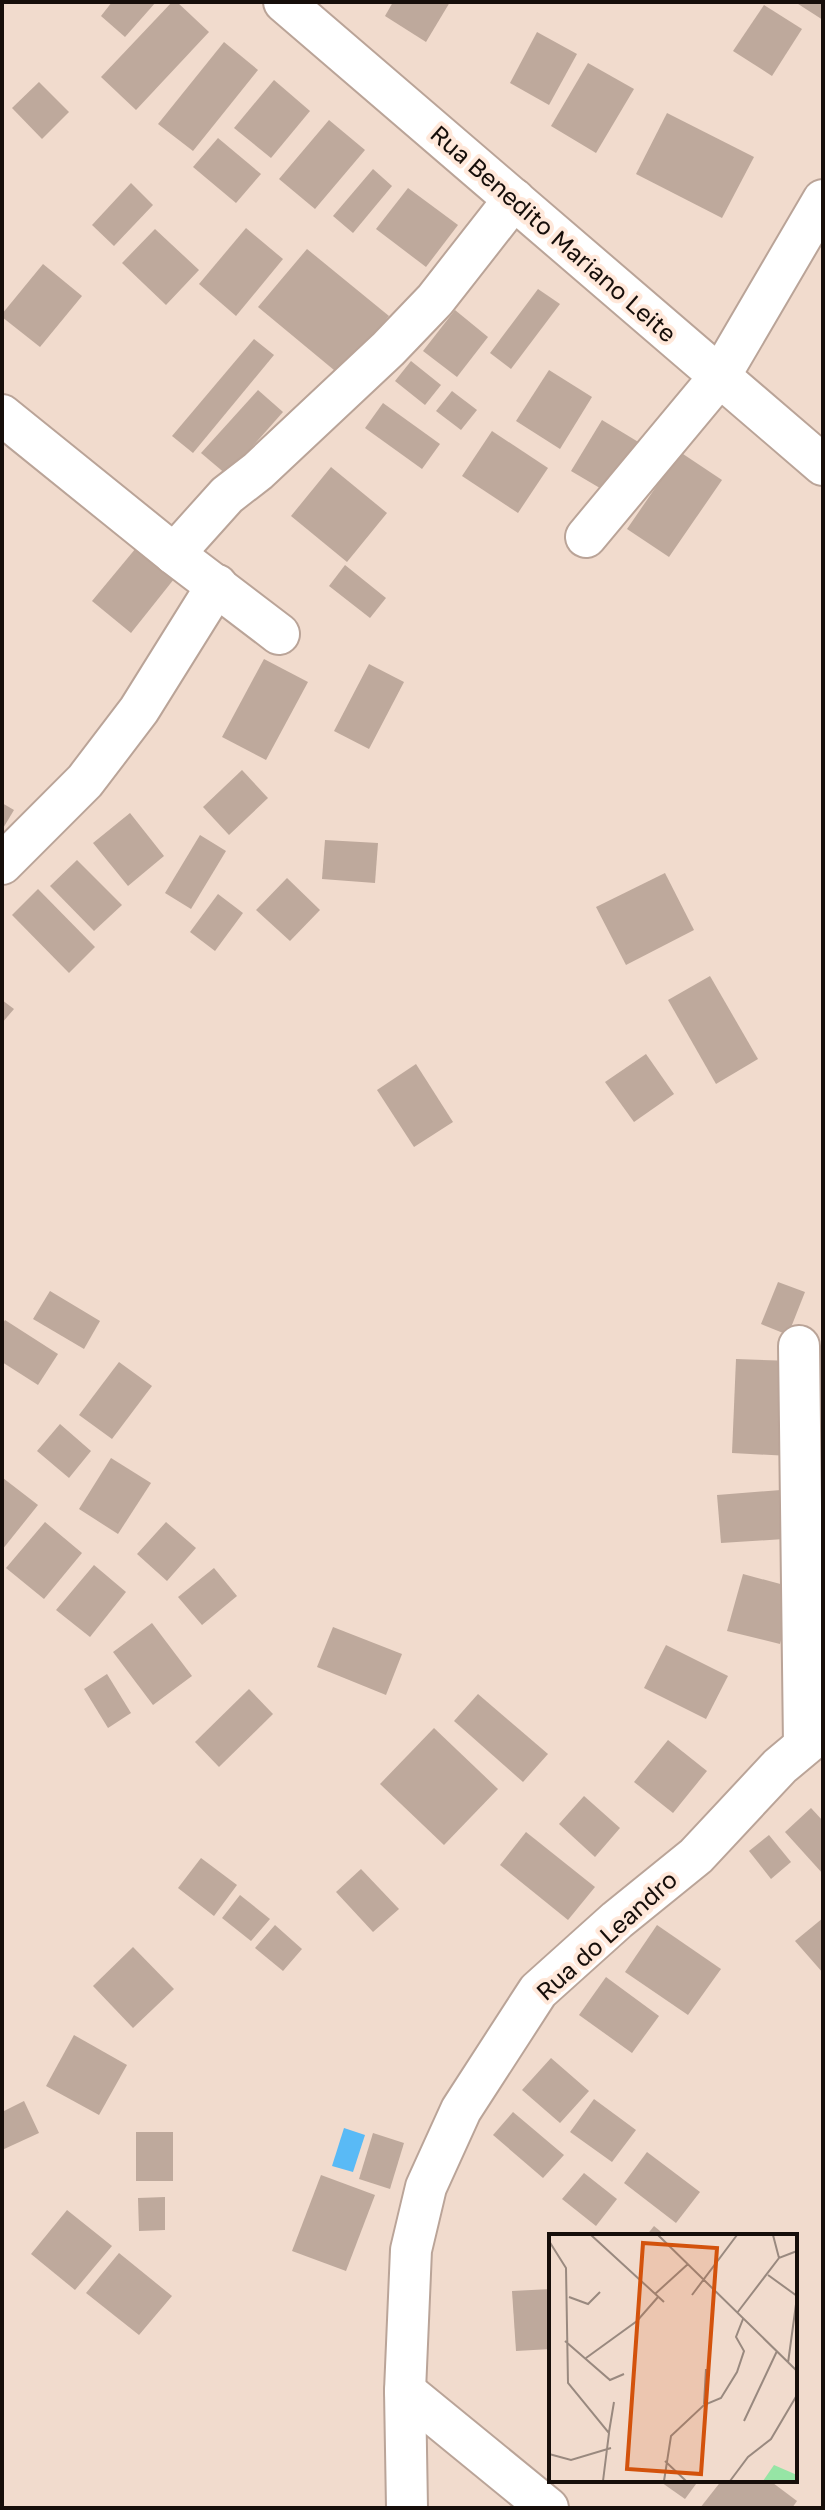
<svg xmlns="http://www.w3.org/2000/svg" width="825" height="2510" font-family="'Golos Text',sans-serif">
<rect width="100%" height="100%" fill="#f1dbcd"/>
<!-- water -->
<path fill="#59baf6" d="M344 2128 365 2135 353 2172 332 2166Z"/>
<!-- building -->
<g fill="#bea99c">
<path d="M112 2H156L125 37 101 16Z"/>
<path d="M172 2H177L209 32 136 110 101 77Z"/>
<path d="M393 2H450L426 42 385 16Z"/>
<path d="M795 2H823V20Z"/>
<path d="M764 5 802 29 772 76 733 51Z"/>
<path d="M537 32 577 54 549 105 510 83Z"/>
<path d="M224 42 258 70 193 151 158 124Z"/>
<path d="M588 63 634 89 596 153 551 126Z"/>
<path d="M274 80 310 111 271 158 234 128Z"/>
<path d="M39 82 69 112 42 139 12 108Z"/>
<path d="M667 113 754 157 722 218 636 174Z"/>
<path d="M329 120 365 150 315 209 279 179Z"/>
<path d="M218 138 261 174 236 203 193 167Z"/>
<path d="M373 169 392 186 353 233 333 216Z"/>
<path d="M131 183 153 205 114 246 92 225Z"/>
<path d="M408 188 458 225 426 267 376 229Z"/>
<path d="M246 228 283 259 236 316 199 284Z"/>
<path d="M155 229 199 270 166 305 122 263Z"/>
<path d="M307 249 389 316 340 375 258 307Z"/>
<path d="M43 264 82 296 40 347 2 317V314Z"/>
<path d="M538 289 560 304 511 369 490 353Z"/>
<path d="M455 310 488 337 457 377 423 351Z"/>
<path d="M254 339 274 355 193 453 172 436Z"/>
<path d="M411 361 441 385 425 405 395 381Z"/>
<path d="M549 370 592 397 560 449 516 421Z"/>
<path d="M258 390 283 412 227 475 201 453Z"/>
<path d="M452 391 477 410 461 430 436 411Z"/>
<path d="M383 403 440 444 422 469 365 428Z"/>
<path d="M602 420 640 443 610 494 571 471Z"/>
<path d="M492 431 548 468 518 513 462 476Z"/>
<path d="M680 452 722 480 669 557 627 529Z"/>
<path d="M331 467 387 513 347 562 291 516Z"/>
<path d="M136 548 174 579 131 633 92 601Z"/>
<path d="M345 565 386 598 370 618 329 586Z"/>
<path d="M264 659 308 682 266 760 222 737Z"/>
<path d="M369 664 404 682 369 749 334 731Z"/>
<path d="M242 770 268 798 229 835 203 807Z"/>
<path d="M2 803 14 810 2 830Z"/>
<path d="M130 813 164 856 128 886 93 843Z"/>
<path d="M200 835 226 851 191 909 165 893Z"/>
<path d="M325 840 378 843 375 883 322 879Z"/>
<path d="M77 860 122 905 94 931 50 886Z"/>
<path d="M665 873 694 930 626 965 596 907Z"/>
<path d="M287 878 320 910 290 941 256 910Z"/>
<path d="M38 889 95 947 69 973 12 915Z"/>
<path d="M218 894 243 913 215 951 190 932Z"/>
<path d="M710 976 758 1059 716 1084 668 1000Z"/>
<path d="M2 1000 14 1009 2 1023Z"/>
<path d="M646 1054 674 1094 634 1122 605 1082Z"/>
<path d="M416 1064 453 1122 414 1147 377 1090Z"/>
<path d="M778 1282 805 1292 788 1335 761 1324Z"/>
<path d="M50 1291 100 1321 84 1349 33 1319Z"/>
<path d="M5 1320 58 1354 38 1385 2 1362V1325Z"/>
<path d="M736 1359 793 1361 790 1456 732 1453Z"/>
<path d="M119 1362 152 1386 112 1439 79 1415Z"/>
<path d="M60 1424 91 1451 69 1478 37 1451Z"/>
<path d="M111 1458 151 1483 118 1534 79 1509Z"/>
<path d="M3 1478 38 1505 2 1550V1479Z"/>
<path d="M781 1490 784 1539 721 1543 717 1495Z"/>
<path d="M45 1522 82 1553 44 1599 6 1568Z"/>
<path d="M166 1522 196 1548 167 1581 137 1554Z"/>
<path d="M94 1565 126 1592 90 1637 56 1610Z"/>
<path d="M214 1568 237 1596 202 1625 178 1597Z"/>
<path d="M743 1574 795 1588 780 1644 727 1631Z"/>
<path d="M152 1623 192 1676 153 1705 113 1652Z"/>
<path d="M333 1627 402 1654 386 1695 317 1667Z"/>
<path d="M666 1645 728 1676 706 1719 644 1688Z"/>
<path d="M107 1674 131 1713 108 1728 84 1689Z"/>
<path d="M249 1689 273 1714 219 1767 195 1742Z"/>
<path d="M478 1694 548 1754 523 1782 454 1721Z"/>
<path d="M434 1728 498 1789 444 1845 380 1784Z"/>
<path d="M668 1740 707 1771 673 1813 634 1782Z"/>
<path d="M584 1796 620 1828 595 1857 559 1824Z"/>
<path d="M811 1808 823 1821V1874L785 1832Z"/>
<path d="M526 1832 595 1887 568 1920 500 1865Z"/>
<path d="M769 1835 791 1862 771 1879 749 1851Z"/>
<path d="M201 1858 237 1885 214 1916 178 1888Z"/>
<path d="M361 1869 399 1909 373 1932 336 1892Z"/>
<path d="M240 1895 270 1919 251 1941 222 1918Z"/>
<path d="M823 1918V1973L795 1941Z"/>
<path d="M275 1925 302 1949 283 1971 255 1948Z"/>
<path d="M657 1925 721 1969 688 2015 625 1972Z"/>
<path d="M133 1947 174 1989 133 2028 93 1986Z"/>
<path d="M606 1977 659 2016 632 2053 579 2015Z"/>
<path d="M74 2035 127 2065 99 2115 46 2086Z"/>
<path d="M551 2058 589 2091 560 2123 522 2090Z"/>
<path d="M594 2099 636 2130 612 2162 570 2132Z"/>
<path d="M24 2101 39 2133 2 2150V2112Z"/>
<path d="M513 2112 564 2155 543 2178 493 2135Z"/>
<rect x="136" y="2132" width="37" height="49"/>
<path d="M373 2133 404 2143 390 2189 359 2179Z"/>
<path d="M647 2152 700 2192 676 2223 624 2183Z"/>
<path d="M584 2173 617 2199 596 2226 562 2199Z"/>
<path d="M321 2175 375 2195 346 2271 292 2251Z"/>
<path d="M165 2197V2230L139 2231 138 2198Z"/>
<path d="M67 2210 112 2246 75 2290 31 2254Z"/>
<path d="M654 2226 666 2236H646Z"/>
<path d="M119 2253 172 2296 139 2335 86 2293Z"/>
<path d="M551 2289V2349L516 2351 512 2291Z"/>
<path d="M658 2480H699L685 2499Z"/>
<path d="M722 2480H769L797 2501 792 2508H700Z"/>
</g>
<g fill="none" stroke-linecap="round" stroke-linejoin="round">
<!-- street casing -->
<g stroke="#baa498" stroke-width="44">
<g id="street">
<path d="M284 2 823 465"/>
<path d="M2 415 174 554 279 634"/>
<path d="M586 537 720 376 823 200"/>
<path d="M174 554 227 495 258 471 388 349 435 300 514 199"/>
<path d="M2 864 85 781 139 710 217 585"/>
<path d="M799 1346 804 1745"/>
<path d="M405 2391 548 2508"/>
<path d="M407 2508 405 2391 411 2250 426 2187 461 2110 538 1991 617 1920 696 1856 780 1766 823 1730"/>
</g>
</g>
<!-- street -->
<use href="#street" stroke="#fff" stroke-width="40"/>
</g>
<g text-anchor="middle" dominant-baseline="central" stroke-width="8" stroke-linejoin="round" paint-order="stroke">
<!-- street labels -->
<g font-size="24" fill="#160e0a" stroke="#ffe8da">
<text transform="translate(554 233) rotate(41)">Rua Benedito Mariano Leite</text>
<text transform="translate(606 1935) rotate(-42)">Rua do Leandro</text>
</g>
</g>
<!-- overview -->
<g transform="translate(549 2234)">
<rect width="248" height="248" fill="#f1dbcd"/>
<path d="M225 231 248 241V247H214Z" fill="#96e5a5"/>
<path fill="none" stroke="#99897f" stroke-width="2" d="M42 1 115 68M109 1 248 137M224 1 230 24 248 17M0 7 17 34 19 149 60 199 54 247M219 41 248 62M106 60 139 30M143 61 188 1M20 63 39 70 51 58M188 79 230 24M16 107 61 146 75 140M37 124 88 87 109 63M239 129 248 63M155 170 157 135M195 187 228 117M60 198 65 168M0 220 22 226 62 214M116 227 137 247M115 247 122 202 155 171 172 164 188 138 195 117 187 103 194 85M181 247 199 223 222 205 248 161"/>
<path fill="#d3520c" fill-opacity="0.15" stroke="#d3520c" stroke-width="4" d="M94 9 168 14 152 240 78 235Z"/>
<rect width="248" height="248" fill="none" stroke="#160e0a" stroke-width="4"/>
</g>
<!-- border -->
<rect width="825" height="2510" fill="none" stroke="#160e0a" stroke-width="8"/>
</svg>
